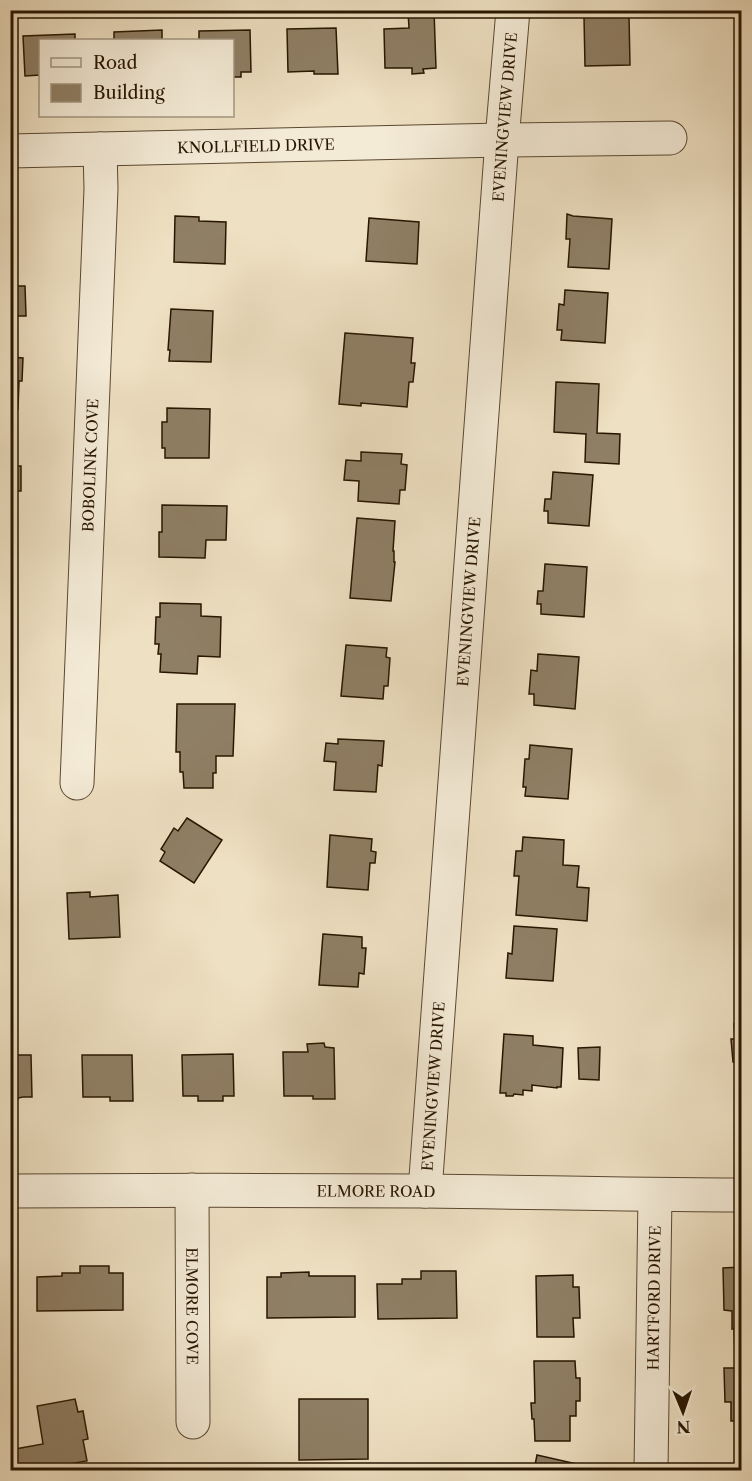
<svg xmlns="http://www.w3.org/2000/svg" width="752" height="1481" font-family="'Libre Caslon Text',serif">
<rect width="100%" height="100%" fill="#eee0c2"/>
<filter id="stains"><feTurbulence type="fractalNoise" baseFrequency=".00333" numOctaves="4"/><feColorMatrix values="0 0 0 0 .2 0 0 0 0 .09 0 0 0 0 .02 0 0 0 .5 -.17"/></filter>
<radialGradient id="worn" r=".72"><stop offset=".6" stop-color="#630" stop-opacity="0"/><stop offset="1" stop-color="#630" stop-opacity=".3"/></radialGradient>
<!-- building -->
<g fill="#8f7f65" stroke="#281601" stroke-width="1.5">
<path d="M434 10 436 68 423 69 424 73 412 74V68H385L384 29 409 28 408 11Z"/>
<path d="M629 16 630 65 585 66 584 17Z"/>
<path d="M336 28 338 74H314V71L288 72 287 29Z"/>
<path d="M162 30V40H114V32Z"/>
<path d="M250 30 251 72H241V77H232V40H199V31Z"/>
<path d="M10 34H12L13 71H10Z"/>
<path d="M75 34V40H40V75L25 76 23 36Z"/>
<path d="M567 214 573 216 612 219 609 269 568 267 570 239H566Z"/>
<path d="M175 216 199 217V221L226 222 225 264 174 262Z"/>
<path d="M369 218 419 222 417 264 366 261Z"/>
<path d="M10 286H25L26 316H10Z"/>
<path d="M565 290 608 293 605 343 561 340 562 330H557L559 304 564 305Z"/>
<path d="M171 309 213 311 211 362 169 361 170 350H168Z"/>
<path d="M345 333 413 338 411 363H415L413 382H409L407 407 361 403V406L339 404Z"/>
<path d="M10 357 23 358 22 381H19L18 409 10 408Z"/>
<path d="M556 382 599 384 597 433 620 434 619 464 585 462 586 434 554 432Z"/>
<path d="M167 408 210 409 209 458H165V448H162V422H167Z"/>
<path d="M361 452 402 454 401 464 407 465 405 490H400L399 504 358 501 359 481 344 480 346 460 361 461Z"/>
<path d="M10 456H15V466H21V491H14L13 506H10Z"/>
<path d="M553 472 593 475 589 526 548 523V511H544L545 499H551Z"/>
<path d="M162 505 227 506 226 540H206L205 558 159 557V532H162Z"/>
<path d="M357 518 395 521 393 551H394V562H395L391 601 350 598Z"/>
<path d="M545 564 587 567 584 617 541 614V604H537L538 591H543Z"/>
<path d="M160 603 201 604V616L221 617 220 657 198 656 197 674 160 672 161 654H158L159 644H155L156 617H160Z"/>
<path d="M346 645 387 648 386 657 390 658 388 686H384L383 699 341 696Z"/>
<path d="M538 654 579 657 575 709 534 705V694H529L531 670 537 671Z"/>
<path d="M177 704H235L233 756H216V773H213V788H184L183 772H180V752H176Z"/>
<path d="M338 739 384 741 382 766 378 765 376 792 334 790 336 762 324 761 326 743 338 744Z"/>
<path d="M530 745 572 749 568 799 525 796 526 787H523L525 759H529Z"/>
<path d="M187 818 222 840 194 883 160 861 165 852 161 849 174 828 178 831Z"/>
<path d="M330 835 372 839 371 851 376 852 375 863H370L368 890 327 887Z"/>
<path d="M523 837 564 840 563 865 579 866 577 887 589 888 587 921 516 915 519 876H514L516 851H522Z"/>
<path d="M90 892V897L118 895 120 937 69 939 67 893Z"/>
<path d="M514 926 557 929 553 981 506 978 508 953 512 954Z"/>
<path d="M323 934 362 937V948H366L364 974 359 973 358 987 319 985Z"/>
<path d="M742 1023V1062H733L731 1039H735L734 1024Z"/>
<path d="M504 1034 533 1036V1045L563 1048 561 1087H557V1088L532 1085V1091L523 1090V1095L514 1094 513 1096H506V1093H500Z"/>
<path d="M324 1043 325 1047 334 1048 335 1099H313V1096H284L283 1052H308L307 1044Z"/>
<path d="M600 1047 599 1080 579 1079 578 1048Z"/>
<path d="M233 1054 234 1096H223V1101H198V1096H183L182 1055Z"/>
<path d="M10 1055H31L32 1097H23L18 1098V1099L10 1098Z"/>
<path d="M82 1055H132L133 1101H110V1097H83Z"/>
<path d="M80 1266H109V1273H123V1310L37 1311V1277L62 1276V1273H80Z"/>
<path d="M742 1267V1354H735L734 1328 732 1329V1311L724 1310 723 1268Z"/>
<path d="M421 1271H456L457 1318 378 1319 377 1284H402V1279H421Z"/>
<path d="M309 1272V1276H355V1317L267 1318V1277H281V1273Z"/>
<path d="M573 1275V1287H579L580 1318H573L574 1337H537L536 1276Z"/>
<rect x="10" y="1277" width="5" height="36"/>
<path d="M534 1361H575L576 1378H580V1401H576V1416H570V1441H535L534 1419H532L531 1403H535Z"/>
<path d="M724 1368H742V1448H737L736 1421H731V1402H725Z"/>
<path d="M75 1399 78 1412 83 1411 88 1439 83 1440 87 1461 32 1470H10V1450L43 1444 37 1406Z"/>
<path d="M299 1399H368V1459L299 1460Z"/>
<path d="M537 1455 577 1464 576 1470H534Z"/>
</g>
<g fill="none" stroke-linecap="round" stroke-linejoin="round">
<!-- minor casing -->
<g stroke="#5a4831" stroke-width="35">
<g id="minor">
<path id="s1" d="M10 151 502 140 670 138"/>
<path id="s2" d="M77 783 101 189 100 149"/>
<path id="s3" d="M192 1190 193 1422"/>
<path id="s4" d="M10 1191C148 1190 286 1190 424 1191 530 1192 636 1195 742 1195"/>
<path id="s5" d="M425 1191 502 140 513 10"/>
<path id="s6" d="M651 1470 655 1195"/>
</g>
</g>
<!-- minor -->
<use href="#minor" stroke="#f4ebd7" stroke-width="33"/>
</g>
<g text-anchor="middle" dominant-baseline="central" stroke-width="5" stroke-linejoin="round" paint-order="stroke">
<!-- street labels -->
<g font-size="15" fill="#281601" stroke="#f4ebd7">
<text stroke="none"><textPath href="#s5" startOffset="1077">EVENINGVIEW DRIVE</textPath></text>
<text stroke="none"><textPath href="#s1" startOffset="246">KNOLLFIELD DRIVE</textPath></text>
<text stroke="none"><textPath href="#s2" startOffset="318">BOBOLINK COVE</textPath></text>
<text stroke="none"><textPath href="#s5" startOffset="591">EVENINGVIEW DRIVE</textPath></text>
<text stroke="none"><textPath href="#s5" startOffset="105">EVENINGVIEW DRIVE</textPath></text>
<text stroke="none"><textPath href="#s4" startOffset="366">ELMORE ROAD</textPath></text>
<text stroke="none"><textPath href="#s6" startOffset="172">HARTFORD DRIVE</textPath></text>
<text stroke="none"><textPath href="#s3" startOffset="116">ELMORE COVE</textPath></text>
</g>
</g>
<!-- margin -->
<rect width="752" height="1481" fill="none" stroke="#eee0c2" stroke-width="36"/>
<rect x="12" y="12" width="728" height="1457" fill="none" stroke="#281601" stroke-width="3"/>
<rect x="18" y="18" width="716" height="1445" fill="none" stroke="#281601" stroke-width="1.5"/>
<!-- legend -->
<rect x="39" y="39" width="195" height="78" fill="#f4ebd7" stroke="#a29681" stroke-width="1.5"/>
<rect x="51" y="58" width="30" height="9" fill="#f4ebd7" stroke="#a29681" stroke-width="1.5"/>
<text x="93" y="69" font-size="18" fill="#281601">Road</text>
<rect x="51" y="84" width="30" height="18" fill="#8f7f65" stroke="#a29681" stroke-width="1.5"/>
<text x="93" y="99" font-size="18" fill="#281601">Building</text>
<!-- north arrow -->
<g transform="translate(683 1412) rotate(178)" stroke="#f4ebd7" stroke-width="4.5" paint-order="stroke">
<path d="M0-4.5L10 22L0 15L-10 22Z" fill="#281601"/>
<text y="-9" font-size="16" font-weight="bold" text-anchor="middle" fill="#281601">N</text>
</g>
<rect width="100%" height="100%" filter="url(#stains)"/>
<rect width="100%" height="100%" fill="url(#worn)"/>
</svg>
